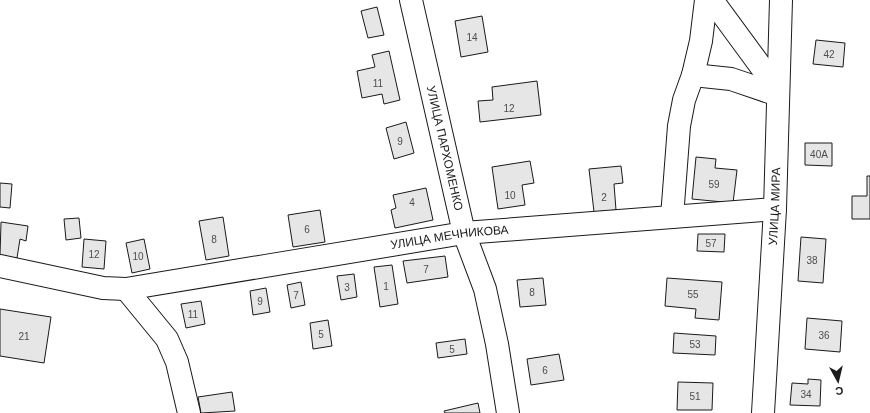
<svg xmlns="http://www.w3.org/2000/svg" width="870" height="413" font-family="Helvetica,sans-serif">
<rect width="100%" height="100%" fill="#fff"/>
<!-- building -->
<g fill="#e6e6e6" stroke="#1a1a1a">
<path d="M377 7 384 35 368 38 361 11Z"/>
<path d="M482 16 488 52 461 57 455 21Z"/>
<path d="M816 40 845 43 843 67 813 64Z"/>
<path d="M389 51 400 100 384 104 382 94 362 98 357 71 375 67 372 55Z"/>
<path d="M537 81 541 115 480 122 478 101 493 100 492 87Z"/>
<path d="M406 122 414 153 394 159 386 128Z"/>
<path d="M805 143H832V166L805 165Z"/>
<path d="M696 157 716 159 715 168 737 170 733 203 692 199Z"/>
<path d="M530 161 534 183 522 185 525 205 498 209 492 167Z"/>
<path d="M621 166 623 183 614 184 616 210 594 212 589 169Z"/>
<path d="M867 176H870V219H852V196H867Z"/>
<path d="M0 183 12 184 10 208 0 207Z"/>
<path d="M426 188 433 220 395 228 391 210 396 208 393 195Z"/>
<path d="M320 210 325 242 293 247 288 215Z"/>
<path d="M223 217 229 256 206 260 199 221Z"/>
<path d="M79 218 81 238 66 240 64 219Z"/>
<path d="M1 222 28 226 26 241 20 239 17 258 0 256Z"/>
<path d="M698 234H725L724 252 697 251Z"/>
<path d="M801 237 826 239 823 283 798 281Z"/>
<path d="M84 239 106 241 104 269 82 267Z"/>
<path d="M144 239 150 269 132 273 126 243Z"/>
<path d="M445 256 448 277 407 283 403 261Z"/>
<path d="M392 265 398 304 380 307 374 267Z"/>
<path d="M354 274 357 297 341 300 337 276Z"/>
<path d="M543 278 546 305 520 307 517 280Z"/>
<path d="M667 278 722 282 719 320 695 318 696 309 665 306Z"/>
<path d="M301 282 305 305 291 308 287 285Z"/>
<path d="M266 288 270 312 253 315 250 291Z"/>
<path d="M201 301 205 324 186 328 181 304Z"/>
<path d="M0 309 51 317 44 363 0 356Z"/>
<path d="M807 318 842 321 840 352 805 349Z"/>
<path d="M328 320 332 346 313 349 310 323Z"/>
<path d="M674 333 716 336 715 355 673 353Z"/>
<path d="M465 339 467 354 438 358 436 343Z"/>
<path d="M559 354 564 380 531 385 527 359Z"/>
<path d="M808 379 821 380 820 406 790 405 792 383 808 384Z"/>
<path d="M678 382 713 383 712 410H677Z"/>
<path d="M232 392 235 411 201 413 198 397Z"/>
<path d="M478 403 480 413H445L444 411Z"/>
</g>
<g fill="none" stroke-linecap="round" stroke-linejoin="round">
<!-- minor casing -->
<g stroke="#1a1a1a" stroke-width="24">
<g id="minor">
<path id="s1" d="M411 0 464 233 485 289 497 344 508 413"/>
<path d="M712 0 770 79 778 95"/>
<path d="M693 75 731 79 778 95"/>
<path d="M672 217 679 126 684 100 693 75 701 41 706 0"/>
<path id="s2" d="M0 266 103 288 126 289 464 233 775 209"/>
<path d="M126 289 167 339 177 362 189 413"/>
<path id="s3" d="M763 413 775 209 781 0"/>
</g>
</g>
<!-- minor -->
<use href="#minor" stroke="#fff" stroke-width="22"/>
</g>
<g text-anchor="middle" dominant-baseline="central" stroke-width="3" stroke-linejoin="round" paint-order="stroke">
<!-- number labels -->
<g font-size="10" fill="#4d4d4d">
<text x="472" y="37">14</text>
<text x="829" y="54">42</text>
<text x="378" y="83">11</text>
<text x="509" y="108">12</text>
<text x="400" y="141">9</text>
<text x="819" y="154">40А</text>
<text x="714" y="184">59</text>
<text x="510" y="195">10</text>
<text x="604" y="197">2</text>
<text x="412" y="202">4</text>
<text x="307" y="229">6</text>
<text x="214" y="239">8</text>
<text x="711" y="243">57</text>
<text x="94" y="254">12</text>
<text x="138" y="256">10</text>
<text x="812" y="260">38</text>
<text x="426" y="269">7</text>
<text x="386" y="286">1</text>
<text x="347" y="287">3</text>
<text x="532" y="292">8</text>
<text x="693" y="294">55</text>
<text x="296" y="295">7</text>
<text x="260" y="301">9</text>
<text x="193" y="314">11</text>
<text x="321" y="334">5</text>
<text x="824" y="335">36</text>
<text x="24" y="336">21</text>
<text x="695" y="344">53</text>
<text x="452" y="349">5</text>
<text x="545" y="370">6</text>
<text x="806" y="394">34</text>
<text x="695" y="396">51</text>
</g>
<!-- street labels -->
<g font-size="12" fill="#1a1a1a" stroke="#fff">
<text stroke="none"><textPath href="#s1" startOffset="152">УЛИЦА ПАРХОМЕНКО</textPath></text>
<text stroke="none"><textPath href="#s3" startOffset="207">УЛИЦА МИРА</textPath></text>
<text stroke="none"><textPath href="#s2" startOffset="456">УЛИЦА МЕЧНИКОВА</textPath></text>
</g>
</g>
<!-- north arrow -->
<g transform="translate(838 381) rotate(172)" stroke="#ffffff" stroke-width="3" paint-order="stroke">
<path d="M0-3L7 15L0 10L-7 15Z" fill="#1a1a1a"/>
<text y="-6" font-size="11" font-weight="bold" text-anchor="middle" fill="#1a1a1a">С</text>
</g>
</svg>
